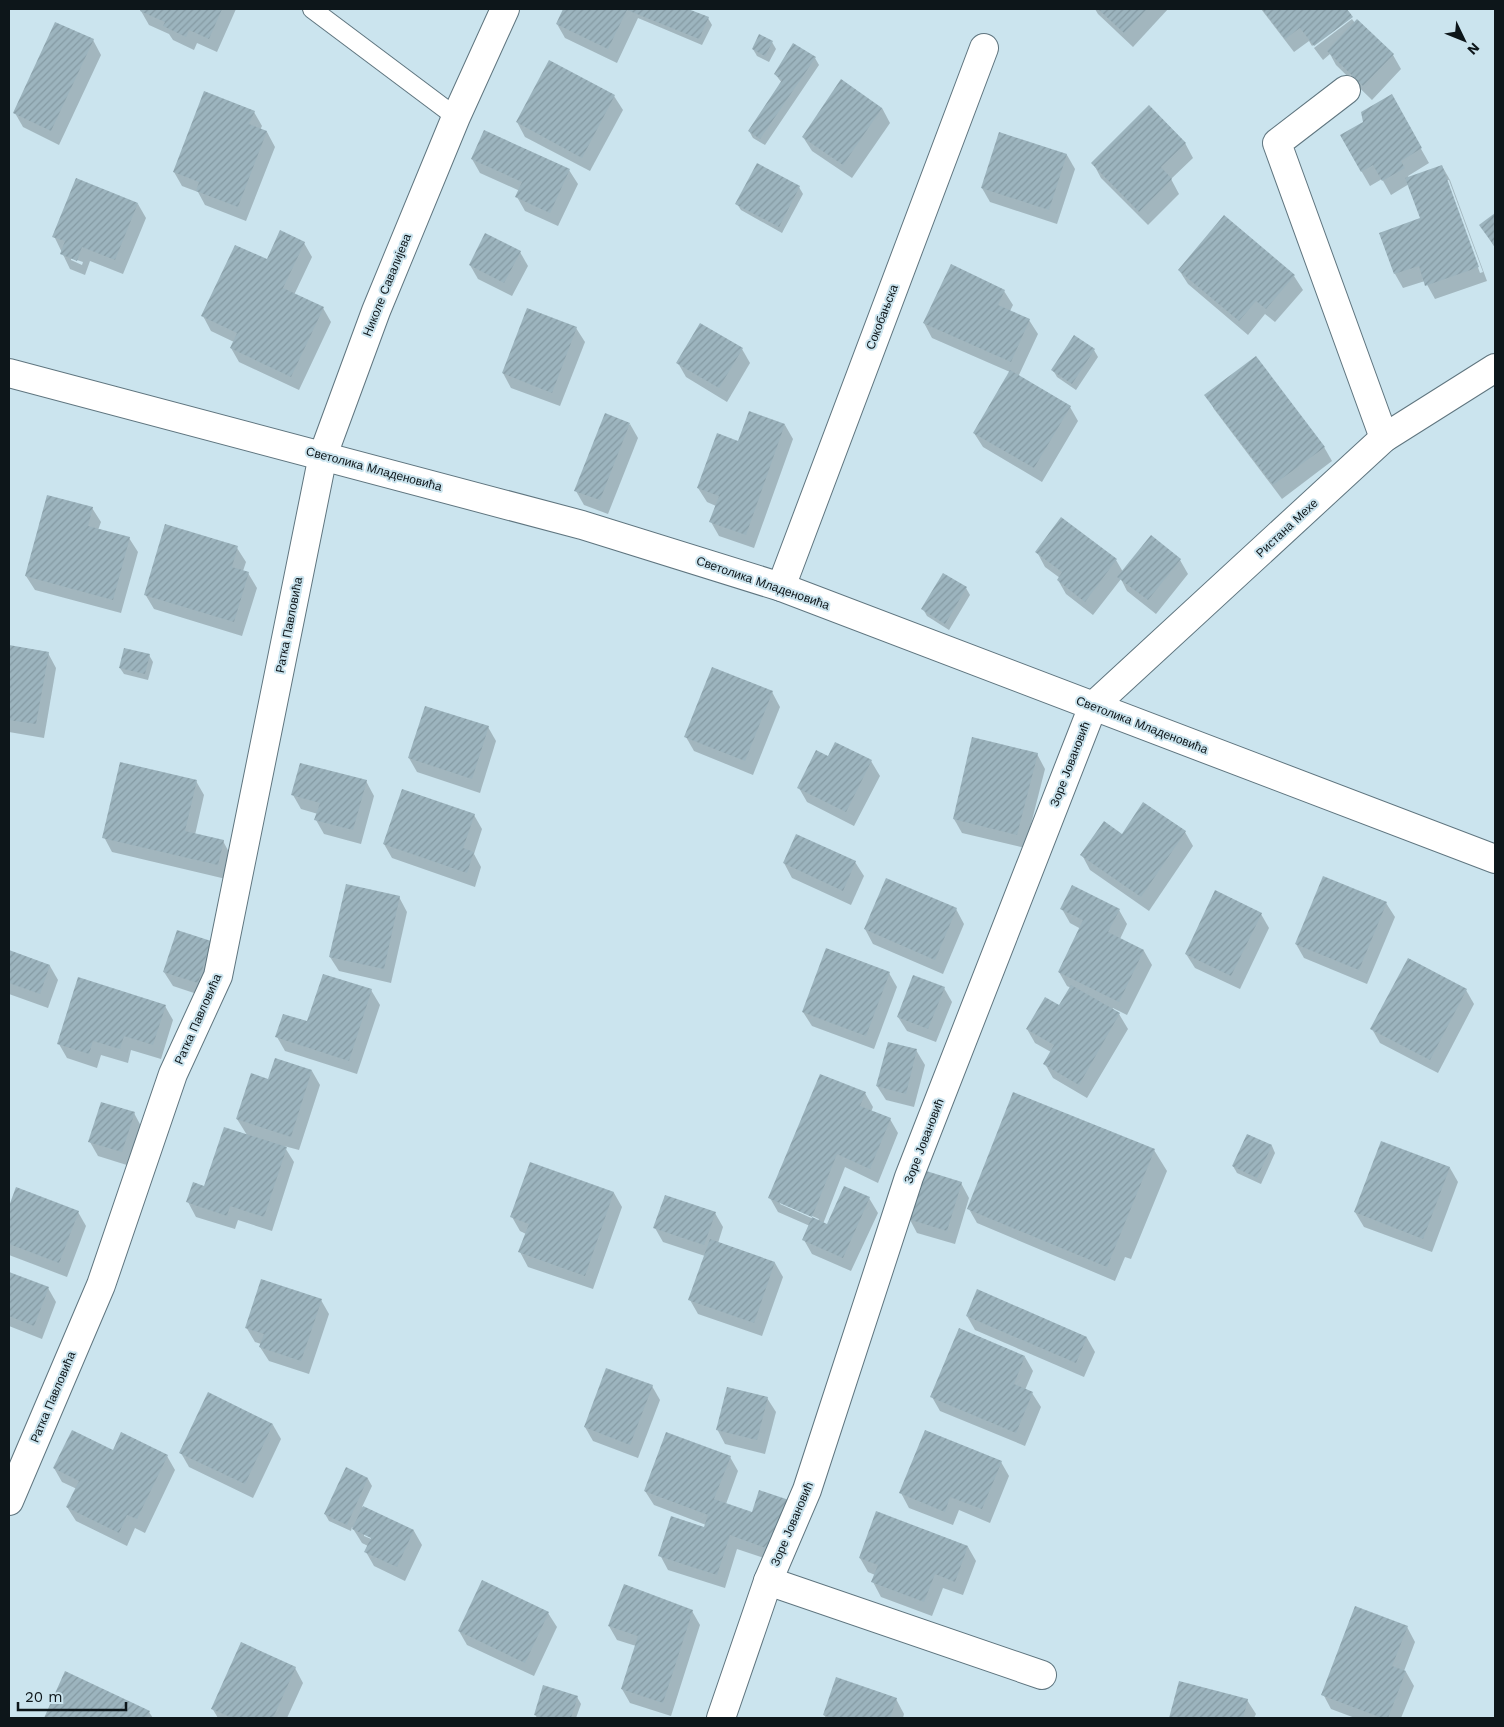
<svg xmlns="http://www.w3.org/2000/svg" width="1504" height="1727" font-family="'Work Sans',sans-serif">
<defs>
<pattern id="building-hatch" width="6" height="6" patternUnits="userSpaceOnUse" patternTransform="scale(1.25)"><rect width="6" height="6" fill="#9cb4be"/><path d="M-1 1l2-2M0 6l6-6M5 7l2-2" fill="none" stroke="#859aa3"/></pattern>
</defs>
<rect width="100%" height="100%" fill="#cbe4ee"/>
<!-- shadow -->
<g fill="#0003" fill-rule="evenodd">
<path d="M142 9H236L217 52 197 43 194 50 173 40 169 34 149 25 141 11Z"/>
<path d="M565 9H685L708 18 712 25 702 45 638 18 617 63 565 38 557 24Z"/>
<path d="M1095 9H1168L1133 47 1098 14Z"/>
<path d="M1261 9H1345L1351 16 1312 46 1309 41 1294 52Z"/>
<path d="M1352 19 1355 23 1393 55 1401 69 1372 100 1336 65 1330 54 1323 60 1314 48Z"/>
<path d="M93 40 101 55 59 145 23 127 15 113Z"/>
<path d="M772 42 776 49 769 62 757 56 753 49Z"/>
<path d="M815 58 819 65 765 145 753 138 749 131 782 83 775 74Z"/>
<path d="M614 96 623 110 590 171 525 137 517 122Z"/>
<path d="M1391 96 1429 163 1408 176 1409 178 1442 166 1450 180 1487 281 1435 299 1425 281 1403 288 1395 274 1381 233 1422 219 1409 184 1391 195 1382 179 1370 186 1341 136 1364 123ZM1447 180H1449L1483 272 1480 273Z"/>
<path d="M882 108 890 123 852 178 812 151 803 137Z"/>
<path d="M254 112 262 126 260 130 267 132 275 147 246 221 205 205 198 192 182 186 174 172Z"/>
<path d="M1185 143 1193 158 1171 179 1179 194 1148 225 1101 178 1093 163Z"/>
<path d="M1067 155 1075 169 1057 224 990 202 982 188Z"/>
<path d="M472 159 569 170 578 184 558 226 525 211 517 197 520 191 480 173Z"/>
<path d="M799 187 803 194 782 233 741 210 737 204Z"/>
<path d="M138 204 146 218 123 274 90 261 85 275 70 269 54 236ZM71 258 83 262 82 265 71 260Z"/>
<path d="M1495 214V248L1481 225Z"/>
<path d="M1224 217 1294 276 1303 290 1275 322 1265 314 1248 335 1188 284 1179 270Z"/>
<path d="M304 243 312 257 294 295 323 308 331 322 299 390 239 362 231 348 234 342 211 331 203 316 267 261Z"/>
<path d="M520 252 528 266 512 296 478 279 470 265Z"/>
<path d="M1004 291 1013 305 1010 311 1029 320 1038 334 1018 377 1070 407 1078 421 1042 482 983 447 974 433 1010 372 932 338 924 323Z"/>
<path d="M576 328 585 342 560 406 511 388 503 373Z"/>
<path d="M742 349 750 363 727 402 686 377 678 363Z"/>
<path d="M1094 350 1098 357 1076 390 1057 377 1053 370Z"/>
<path d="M1206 395 1324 447 1332 461 1282 499 1214 409Z"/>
<path d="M630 424 638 438 608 514 584 505 576 491Z"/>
<path d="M785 425 793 439 754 548 719 536 711 522 716 506 707 502 698 488 738 443Z"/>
<path d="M92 508 101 522 98 530 129 538 138 552 121 613 35 590 26 576Z"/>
<path d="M1062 519 1116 560 1123 572 1180 560 1188 574 1156 614 1127 591 1121 579 1093 615 1066 594 1058 580 1060 578 1045 567 1037 552Z"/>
<path d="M237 548 246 562 243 571 248 573 257 588 242 636 154 609 145 594Z"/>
<path d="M966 588 970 595 949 630 927 616 923 609Z"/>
<path d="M9 647 48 653 56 668 44 738 9 732Z"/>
<path d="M149 655 153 662 148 680 124 674 120 668Z"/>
<path d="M772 692 780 707 753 775 694 751 686 737Z"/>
<path d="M488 727 496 741 480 793 417 772 409 758Z"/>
<path d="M836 744 871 761 880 776 854 826 807 802 799 788 829 758Z"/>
<path d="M1037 754 1045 769 1025 848 962 833 954 819Z"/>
<path d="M196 781 204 795 195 835 223 841 231 856 226 879 112 852 104 837Z"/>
<path d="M366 781 374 796 361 844 324 834 316 820 318 814 301 809 293 795Z"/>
<path d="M474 815 482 829 474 854 481 867 475 887 392 858 384 844Z"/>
<path d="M1185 832 1193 846 1149 911 1090 870 1082 855 1122 836Z"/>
<path d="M855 862 864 876 851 905 792 878 784 863Z"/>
<path d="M399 897 407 912 391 983 339 971 330 957Z"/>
<path d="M1386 903 1395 917 1367 984 1304 958 1296 944Z"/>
<path d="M956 909 964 924 943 974 873 944 865 929Z"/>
<path d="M1062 909 1119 910 1127 924 1120 939 1144 951 1152 965 1127 1015 1113 1008 1112 1010 1119 1014 1128 1029 1087 1098 1053 1078 1045 1064 1051 1052 1035 1043 1027 1029 1060 1007 1071 988 1067 986 1059 972 1081 929 1070 923Z"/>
<path d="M1261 914 1269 928 1240 989 1195 968 1186 954Z"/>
<path d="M210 942 219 957 206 997 173 986 164 972Z"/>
<path d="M9 951 50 966 58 980 48 1008 9 994Z"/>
<path d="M889 973 897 987 874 1049 812 1026 803 1012Z"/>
<path d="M944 988 952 1002 936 1042 907 1031 898 1017Z"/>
<path d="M371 990 380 1005 357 1074 285 1051 277 1037Z"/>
<path d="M1466 990 1474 1004 1438 1073 1380 1043 1372 1029Z"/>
<path d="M165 1006 173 1020 161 1059 131 1050 128 1063 101 1055 97 1068 67 1058 59 1044Z"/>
<path d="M916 1050 925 1065 914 1107 886 1100 877 1086Z"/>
<path d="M312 1071 320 1085 299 1150 284 1146 294 1162 272 1231 238 1220 235 1229 196 1217 188 1202 205 1188 247 1135 237 1119 268 1080Z"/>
<path d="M865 1093 873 1107 871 1112 890 1119 898 1133 878 1183 845 1167 823 1224 828 1226 869 1198 878 1213 851 1271 812 1254 804 1240 810 1226 778 1212 770 1198ZM780 1202 819 1219 818 1221 780 1204Z"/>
<path d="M134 1113 142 1128 130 1166 98 1156 90 1142Z"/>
<path d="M1247 1135 1272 1146 1275 1153 1261 1184 1237 1173 1233 1166Z"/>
<path d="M1154 1150 1167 1171 1131 1259 1125 1257 1115 1281 977 1223 969 1209Z"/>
<path d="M1450 1168 1458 1182 1432 1252 1364 1227 1355 1212Z"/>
<path d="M961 1183 969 1198 955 1244 917 1233 909 1218Z"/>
<path d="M17 1189 78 1212 86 1226 67 1277 9 1255V1209Z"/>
<path d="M614 1193 622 1207 593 1289 528 1267 520 1252 526 1234 520 1231 512 1217Z"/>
<path d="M715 1213 723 1227 718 1243 775 1263 783 1277 762 1336 698 1314 690 1300 705 1256 663 1242 655 1228Z"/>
<path d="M9 1273 48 1288 56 1302 42 1339 9 1326Z"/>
<path d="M321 1300 329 1314 309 1374 269 1361 260 1347 261 1344 255 1342 246 1327Z"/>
<path d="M967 1316 1087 1338 1095 1352 1084 1377 975 1330Z"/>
<path d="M1025 1357 1033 1371 1025 1390 1032 1393 1041 1407 1025 1446 940 1411 932 1397Z"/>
<path d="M652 1386 660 1400 638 1458 593 1441 585 1427Z"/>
<path d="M767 1398 776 1412 765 1454 725 1444 717 1429Z"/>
<path d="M273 1425 281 1439 253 1498 189 1467 181 1453Z"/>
<path d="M114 1452 167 1456 175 1470 145 1533 135 1528 127 1546 76 1521 67 1507 77 1489 62 1482 54 1468Z"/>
<path d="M730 1457 738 1471 726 1504 752 1513 779 1563 737 1549 725 1588 668 1570 660 1555 705 1529 706 1525 654 1505 645 1491Z"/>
<path d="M1001 1462 1009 1476 990 1523 959 1510 953 1525 909 1508 901 1493Z"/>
<path d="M346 1469 368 1479 372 1486 362 1507 414 1531 422 1545 405 1581 374 1566 366 1552 368 1546 362 1543 352 1527 351 1531 329 1521 325 1514ZM364 1533 376 1541 364 1536Z"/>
<path d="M968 1547 976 1561 963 1595 943 1588 932 1616 881 1597 873 1582 875 1575 868 1572 860 1558Z"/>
<path d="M692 1611 700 1625 671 1716 630 1703 622 1689 636 1646 617 1640 609 1626Z"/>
<path d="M548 1613 557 1627 534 1676 467 1645 459 1631Z"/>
<path d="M1407 1627 1415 1642 1404 1671 1406 1672 1414 1686 1401 1718H1355L1331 1709 1323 1694Z"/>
<path d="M295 1668 303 1683 287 1718H218L212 1708Z"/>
<path d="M66 1673 149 1712 153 1718H45Z"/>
<path d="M1180 1682 1247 1700 1256 1714 1254 1718H1170Z"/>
<path d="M577 1697 581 1704 576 1718H537L535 1714Z"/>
<path d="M896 1699 904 1714 903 1718H826L824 1715Z"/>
</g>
<!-- building -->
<g fill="url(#building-hatch)">
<path d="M141 9H222L209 39 189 30 186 37 163 26 165 22 140 11Z"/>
<path d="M563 9H688L709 17 699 39 627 10 608 49 556 24Z"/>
<path d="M1098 9H1147L1124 33Z"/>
<path d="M1262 9H1347L1353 17 1314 46 1300 28 1285 39Z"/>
<path d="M1357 19 1394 54 1363 86 1327 51Z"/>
<path d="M55 22 94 39 51 131 13 113Z"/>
<path d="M759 34 773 41 765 56 752 49Z"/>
<path d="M793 43 816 57 760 139 748 131 782 80 774 74Z"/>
<path d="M549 60 615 95 582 158 516 122Z"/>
<path d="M841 79 882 108 843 165 802 137Z"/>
<path d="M204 91 255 111 249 124 267 131 238 207 196 191 199 182 173 172Z"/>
<path d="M1392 94 1422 148 1401 161 1405 168 1382 181 1373 165 1361 172 1340 135 1363 122 1361 112Z"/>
<path d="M1149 105 1186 143 1161 167 1172 179 1139 212 1091 163Z"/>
<path d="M484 130 570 169 550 213 515 197 522 182 471 159Z"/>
<path d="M999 132 1067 154 1049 210 981 188Z"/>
<path d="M757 163 800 186 779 227 735 204Z"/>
<path d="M1442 165 1479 267 1425 286 1419 266 1394 274 1379 233 1420 218 1405 178Z"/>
<path d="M76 178 138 203 115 260 82 247 77 261 60 254 65 241 52 237Z"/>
<path d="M1495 213V247L1479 225Z"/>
<path d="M1224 215 1295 275 1266 309 1256 301 1239 321 1178 270Z"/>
<path d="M280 230 305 242 283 288 324 307 291 377 230 348 237 333 201 316 235 245 267 259Z"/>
<path d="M485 233 521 251 504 283 469 265Z"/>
<path d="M951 264 1005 290 998 305 1030 319 1011 362 923 323Z"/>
<path d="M527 308 577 327 552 393 502 373Z"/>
<path d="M700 323 743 348 719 388 676 363Z"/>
<path d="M1074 335 1095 349 1072 384 1051 370Z"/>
<path d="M1256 356 1325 447 1273 485 1204 395Z"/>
<path d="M1010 370 1071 406 1034 468 973 433Z"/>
<path d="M749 411 785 424 746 535 709 522 719 496 697 488 717 433 738 441Z"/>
<path d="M605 413 630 423 600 500 574 491Z"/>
<path d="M47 495 93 507 88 526 130 537 113 600 25 576Z"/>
<path d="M1061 517 1117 559 1085 602 1057 580 1062 572 1035 552Z"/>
<path d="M165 524 238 546 232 567 249 572 234 622 144 595Z"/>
<path d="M1151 535 1181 559 1148 600 1117 577Z"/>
<path d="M943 573 967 587 945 624 921 609Z"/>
<path d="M9 645 49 652 36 724 9 720Z"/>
<path d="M124 648 150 654 145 674 119 668Z"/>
<path d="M712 667 773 691 745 761 684 737Z"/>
<path d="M425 706 489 726 472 779 408 758Z"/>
<path d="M972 737 1038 753 1017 835 953 819Z"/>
<path d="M835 742 872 760 846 812 797 788 816 750 828 756Z"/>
<path d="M120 762 197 780 185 831 224 840 218 865 102 838Z"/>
<path d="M300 763 367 780 353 830 314 820 320 803 291 795Z"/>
<path d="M402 789 475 814 463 848 474 852 467 873 383 844Z"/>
<path d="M1143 802 1186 831 1141 897 1080 855 1104 821 1122 834Z"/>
<path d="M796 834 856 861 843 891 783 863Z"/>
<path d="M1323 876 1387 902 1359 970 1295 944Z"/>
<path d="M886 878 957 908 935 960 864 929Z"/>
<path d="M346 884 400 896 384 969 329 957Z"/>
<path d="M1072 885 1120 909 1108 932 1144 950 1119 1002 1058 972 1083 920 1060 909Z"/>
<path d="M1215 890 1262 913 1231 976 1185 954Z"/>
<path d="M177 930 211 941 198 983 163 972Z"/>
<path d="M826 948 890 972 866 1036 802 1012Z"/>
<path d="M9 950 50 965 40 994 9 983Z"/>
<path d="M1408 958 1467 989 1430 1060 1370 1029Z"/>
<path d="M323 974 372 989 349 1061 275 1037 283 1014 307 1021Z"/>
<path d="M913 975 945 987 928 1029 897 1017Z"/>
<path d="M78 977 166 1005 153 1045 124 1036 120 1049 93 1041 89 1054 57 1044Z"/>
<path d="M1071 985 1120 1013 1079 1085 1043 1064 1054 1045 1026 1029 1045 997 1059 1005Z"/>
<path d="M888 1042 917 1049 906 1094 876 1086Z"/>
<path d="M275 1058 312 1070 291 1137 236 1119 251 1073 268 1079Z"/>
<path d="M820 1074 866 1092 860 1106 891 1118 870 1169 837 1154 812 1217 768 1198Z"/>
<path d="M1013 1092 1155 1149 1107 1267 967 1209Z"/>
<path d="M101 1102 135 1112 122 1152 88 1142Z"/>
<path d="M224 1127 287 1147 264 1217 230 1206 227 1216 186 1202 193 1182 204 1186Z"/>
<path d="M1247 1134 1272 1145 1257 1178 1232 1166Z"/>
<path d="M1381 1141 1450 1167 1423 1239 1354 1212Z"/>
<path d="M530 1162 614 1192 585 1276 518 1252 529 1224 510 1217Z"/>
<path d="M923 1170 962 1182 947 1231 908 1219Z"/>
<path d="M844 1186 870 1197 843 1258 802 1240 812 1217 827 1224Z"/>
<path d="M16 1187 79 1211 59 1263 9 1244V1206Z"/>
<path d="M665 1195 716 1212 704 1245 653 1228Z"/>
<path d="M710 1239 775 1262 754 1323 688 1300Z"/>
<path d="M9 1272 49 1287 34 1326 9 1316Z"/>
<path d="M261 1279 322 1299 301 1361 259 1347 264 1334 245 1328Z"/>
<path d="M977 1289 1087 1337 1076 1363 966 1316Z"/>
<path d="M959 1328 1025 1356 1014 1384 1033 1392 1016 1433 930 1397Z"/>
<path d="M606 1368 653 1385 630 1445 584 1427Z"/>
<path d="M727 1387 768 1397 757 1440 716 1430Z"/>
<path d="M208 1392 273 1424 245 1484 179 1453Z"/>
<path d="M72 1430 113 1450 121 1432 168 1455 137 1519 127 1515 119 1533 66 1507 79 1481 53 1468Z"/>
<path d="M925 1430 1002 1461 982 1509 950 1497 945 1512 899 1493Z"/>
<path d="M666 1432 731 1456 714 1499 752 1512 759 1490 789 1500 771 1550 730 1535 717 1575 658 1556 671 1516 704 1527 708 1515 644 1491Z"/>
<path d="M346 1467 368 1478 347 1525 324 1514Z"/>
<path d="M363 1506 414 1530 397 1567 364 1552 371 1538 352 1529Z"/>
<path d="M876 1511 968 1546 955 1582 935 1574 924 1602 871 1582 878 1565 859 1558Z"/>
<path d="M482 1580 549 1612 525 1663 458 1631Z"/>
<path d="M624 1584 693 1610 663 1703 621 1689 638 1636 608 1626Z"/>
<path d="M1355 1606 1408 1626 1392 1666 1406 1671 1388 1718H1382L1321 1695Z"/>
<path d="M241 1642 296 1667 273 1718H233L211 1709Z"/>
<path d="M65 1671 150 1711 146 1718H44Z"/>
<path d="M836 1677 897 1698 890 1718H832L823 1715Z"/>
<path d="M1179 1681 1248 1699 1243 1718H1169Z"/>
<path d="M543 1685 578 1696 571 1718H545L534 1715Z"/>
</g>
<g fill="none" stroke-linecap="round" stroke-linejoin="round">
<!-- lane casing -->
<g stroke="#5f757f" stroke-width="20">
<path id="lane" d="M312 9 456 117"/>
</g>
<!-- street casing -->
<g stroke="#5f757f" stroke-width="30">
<g id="street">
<path d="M1346 90 1277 143 1384 438"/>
<path d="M781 587 984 48"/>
<path d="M9 1501 101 1285 173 1074 218 976 323 455 376 311 456 117 505 9"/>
<path d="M768 1581 1042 1675"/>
<path d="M721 1718 768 1581 807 1490 909 1177 1093 706 1384 438 1495 368"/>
</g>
</g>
<!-- secondary casing -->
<g stroke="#5f757f" stroke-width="30">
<path id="secondary" d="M9 373 582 525 781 587 1495 859"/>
</g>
<!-- lane -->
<use href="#lane" stroke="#fff" stroke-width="18"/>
<!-- street -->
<use href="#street" stroke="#fff" stroke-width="28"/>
<!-- secondary -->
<use href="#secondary" stroke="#fff" stroke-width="28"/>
</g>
<g text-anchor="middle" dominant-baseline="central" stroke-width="4" stroke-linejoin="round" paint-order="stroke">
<!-- street labels -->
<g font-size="12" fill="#0d161a" stroke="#cbe4ee">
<text transform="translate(387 285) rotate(-68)">Николе Савалијева</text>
<text transform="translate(882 317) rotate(-69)">Сокобањска</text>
<text transform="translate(374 469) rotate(15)">Светолика Младеновића</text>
<text transform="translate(1287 528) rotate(-43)">Ристана Мехе</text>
<text transform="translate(763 583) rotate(19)">Светолика Младеновића</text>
<text transform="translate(289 625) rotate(-79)">Ратка Павловића</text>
<text transform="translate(1142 725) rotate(21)">Светолика Младеновића</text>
<text transform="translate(1070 764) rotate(-69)">Зоре Јовановић</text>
<text transform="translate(198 1019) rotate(-66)">Ратка Павловића</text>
<text transform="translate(924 1141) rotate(-69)">Зоре Јовановић</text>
<text transform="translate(53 1397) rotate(-67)">Ратка Павловића</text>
<text transform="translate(792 1524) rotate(-67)">Зоре Јовановић</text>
</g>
</g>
<!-- border -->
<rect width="1504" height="1727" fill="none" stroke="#0d161a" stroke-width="20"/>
<!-- north arrow -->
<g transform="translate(1464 40) rotate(133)" stroke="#cbe4ee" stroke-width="4" paint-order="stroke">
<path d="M0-4L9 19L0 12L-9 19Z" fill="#0d161a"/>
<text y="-8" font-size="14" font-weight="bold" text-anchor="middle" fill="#0d161a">N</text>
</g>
<!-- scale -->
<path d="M18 1702v8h108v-8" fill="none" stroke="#0d161a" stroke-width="2.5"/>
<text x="25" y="1702" font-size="15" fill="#0d161a" stroke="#cbe4ee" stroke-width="4" paint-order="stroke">20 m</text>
</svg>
